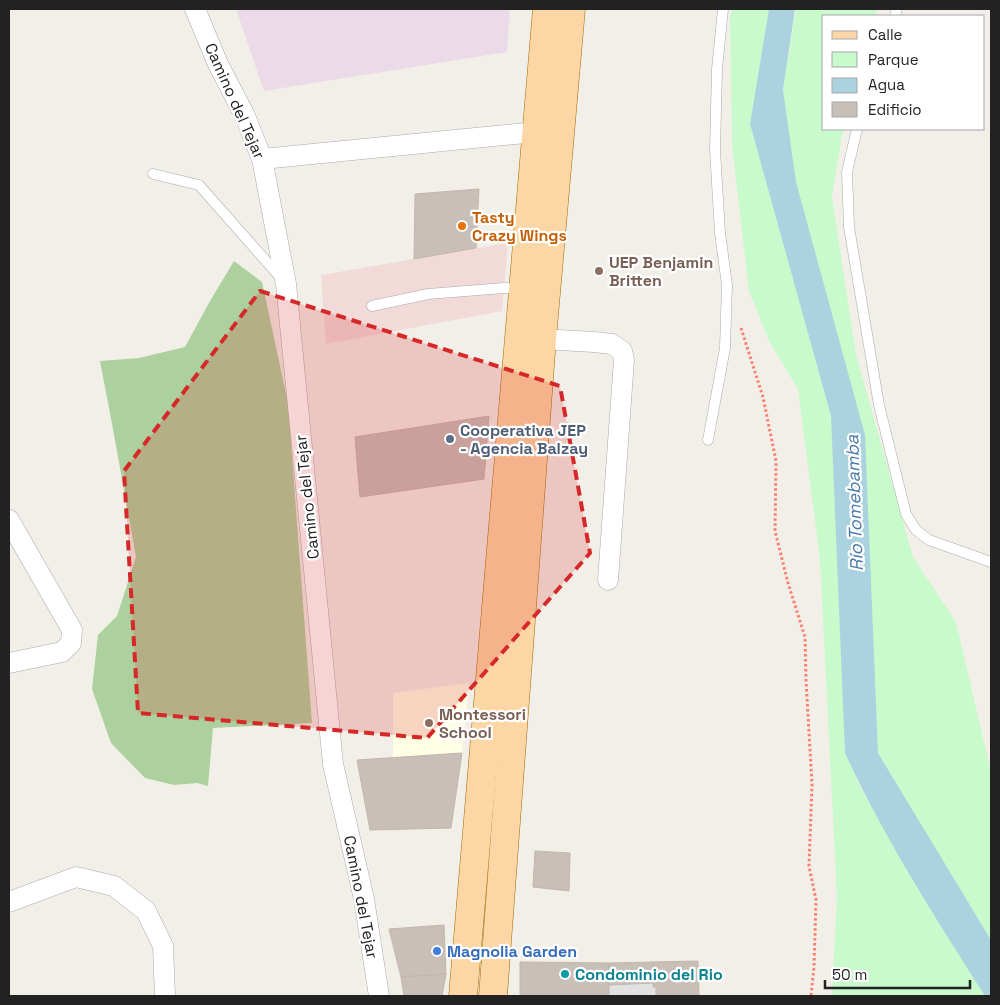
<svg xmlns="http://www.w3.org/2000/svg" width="1000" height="1005" font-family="'Space Grotesk',sans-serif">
<rect width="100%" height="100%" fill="#f2efe9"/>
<!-- commercial -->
<path fill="#f2dad9" d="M508 243 502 311 326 344 321 275Z"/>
<!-- industrial -->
<path fill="#ebdbe8" d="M236 9H510L507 52 264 91Z"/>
<!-- education -->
<path fill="#ffffe5" d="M469 683 462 753 393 758V693Z"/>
<!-- forest -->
<path fill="#add19e" d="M234 261 262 282 288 403 312 723 213 728 208 786 197 783 174 785 145 778 111 743 92 689 98 635 117 616 136 557 113 429 100 361 139 358 185 347 210 301Z"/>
<!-- park -->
<g fill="#c8facc">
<path d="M732 9H769L750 124 831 416 841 626 845 753 860 786 914 883 985 996H832L837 897 820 559 798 389 770 343 749 291 732 145 730 16Z"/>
<path d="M796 9H877L875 16H824V129H843L832 197 856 355 913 557 956 622 991 772V940L878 753 868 529 796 182 783 90Z"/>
</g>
<!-- parking -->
<path fill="#e2e2e2" d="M654 983 656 987V996H609V985Z"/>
<!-- water -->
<path fill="#aad3df" d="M769 9H795L783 90 796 182 865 435 878 753 991 940V996H985C935 917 884 838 845 753L831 416 750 124Z"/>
<!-- building -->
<g fill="#c7bfb8" stroke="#c4b6ab">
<path d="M479 189 476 248 414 259 415 194Z"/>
<path d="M489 416 484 479 360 497 355 437Z"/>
<path d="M462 753 451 828 370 830 357 760Z"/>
<path d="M535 851 570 853 569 891 533 887Z"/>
<path d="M444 925 446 974 401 977 389 929Z"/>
<path d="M698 961 699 996H656V987H653V962Z"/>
<path d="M520 962 609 963V996H520Z"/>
<path d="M653 962 654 983 609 985V963Z"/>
<path d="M446 974 442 996H404L401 977Z"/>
</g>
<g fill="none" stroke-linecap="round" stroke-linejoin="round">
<!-- service casing -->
<g stroke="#a9a9a9" stroke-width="11">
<g id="service">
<path d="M895 16 897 9"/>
<path d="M857 129 847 172 849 227 879 405 906 514 916 530 929 540 991 562"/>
<path d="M153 174 199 185 281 278"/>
<path d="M372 306 428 294 504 288 522 289"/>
<path d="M708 440 725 348 727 285 720 233 715 150 717 69 723 9"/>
</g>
</g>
<!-- minor casing -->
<g stroke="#a9a9a9" stroke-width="21">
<g id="minor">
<path d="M195 9 218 64 245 116 262 159 286 284 333 764 364 899 379 996"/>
<path d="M262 159 536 132"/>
<path d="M542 339 594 342 612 344 622 351 624 360 608 580"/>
<path d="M9 520 72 630 71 643 62 652 9 663"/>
<path d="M9 902 76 877 114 886 146 911 163 946 165 996"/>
</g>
</g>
<!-- primary casing -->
<g stroke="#a06b00" stroke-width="29">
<g id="primary">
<path d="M463 996 547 9"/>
<path d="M493 996 542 339 571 9"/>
</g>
</g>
<!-- path -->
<path stroke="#fa8072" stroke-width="3" stroke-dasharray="2.5 2.5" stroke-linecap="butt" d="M741 328 763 397 776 461 775 531 788 583 805 637 806 680 812 784 809 866 816 900 814 967 811 996"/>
<!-- service -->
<use href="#service" stroke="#fff" stroke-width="10"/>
<!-- minor -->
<use href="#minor" stroke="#fff" stroke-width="20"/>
<!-- primary -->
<use href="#primary" stroke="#fcd6a4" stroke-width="28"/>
</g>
<!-- marked area -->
<path fill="#d62828" fill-opacity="0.2" stroke="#d62828" stroke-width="4" stroke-dasharray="10 6" stroke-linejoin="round" d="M260 291 560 386 590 553 427 738 138 713 124 471Z"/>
<!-- markers -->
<circle fill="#e8710a" stroke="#fff" stroke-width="2" cx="462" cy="226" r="5"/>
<g fill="#8d6e63" stroke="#fff" stroke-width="2">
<circle cx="599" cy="271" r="5"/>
<circle cx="429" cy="723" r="5"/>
</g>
<circle fill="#5c6f8a" stroke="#fff" stroke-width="2" cx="450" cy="439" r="5"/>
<circle fill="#3f7fe0" stroke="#fff" stroke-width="2" cx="437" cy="951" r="5"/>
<circle fill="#0f9aa8" stroke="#fff" stroke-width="2" cx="565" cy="974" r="5"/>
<g text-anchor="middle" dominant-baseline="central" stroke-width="4.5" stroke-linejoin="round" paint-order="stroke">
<!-- street labels -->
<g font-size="16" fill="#222" stroke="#fff">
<text transform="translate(235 101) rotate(66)">Camino del Tejar</text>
<text transform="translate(307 497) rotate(-96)">Camino del Tejar</text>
<text transform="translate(361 897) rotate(79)">Camino del Tejar</text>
</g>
<!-- food labels -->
<g font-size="16" font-weight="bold" fill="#c56008" stroke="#fff" text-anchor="start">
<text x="472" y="217">Tasty<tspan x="472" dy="18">Crazy Wings</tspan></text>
</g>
<!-- education labels -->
<g font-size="16" font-weight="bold" fill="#785e54" stroke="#fff" text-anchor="start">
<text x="609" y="262">UEP Benjamin<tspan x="609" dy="18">Britten</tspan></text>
<text x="439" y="714">Montessori<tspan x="439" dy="18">School</tspan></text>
</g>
<!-- service labels -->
<g font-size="16" font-weight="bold" fill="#4e5e75" stroke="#fff" text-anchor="start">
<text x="460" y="430">Cooperativa JEP<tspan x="460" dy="18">- Agencia Balzay</tspan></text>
</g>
<!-- shop labels -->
<g font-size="16" font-weight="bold" fill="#366cbe" stroke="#fff" text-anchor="start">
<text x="447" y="951">Magnolia Garden</text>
</g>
<!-- culture labels -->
<g font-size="16" font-weight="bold" fill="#0d838f" stroke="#fff" text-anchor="start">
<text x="575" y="974">Condominio del Rio</text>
</g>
<!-- water labels -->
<g font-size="18" font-style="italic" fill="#4a7aab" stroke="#fff">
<text transform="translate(854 503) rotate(-92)">Río Tomebamba</text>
</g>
</g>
<!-- border -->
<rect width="1000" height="1005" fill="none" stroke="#222222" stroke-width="20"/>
<!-- legend -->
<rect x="822" y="15" width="162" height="115" fill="#ffffff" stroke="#a7a7a7"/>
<rect x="832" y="31" width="25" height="8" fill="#fcd6a4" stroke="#a7a7a7"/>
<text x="868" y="40" font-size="15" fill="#222222">Calle</text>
<rect x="832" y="52" width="25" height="15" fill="#c8facc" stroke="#a7a7a7"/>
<text x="868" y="65" font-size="15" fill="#222222">Parque</text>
<rect x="832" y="78" width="25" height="15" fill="#aad3df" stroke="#a7a7a7"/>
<text x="868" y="90" font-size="15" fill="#222222">Agua</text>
<rect x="832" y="102" width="25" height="15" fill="#c7bfb8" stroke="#a7a7a7"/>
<text x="868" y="115" font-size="15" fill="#222222">Edificio</text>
<!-- scale -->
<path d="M825 980v8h145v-8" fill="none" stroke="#222222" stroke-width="2.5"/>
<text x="832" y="980" font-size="15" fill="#222222" stroke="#ffffff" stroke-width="4" paint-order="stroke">50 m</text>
</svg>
